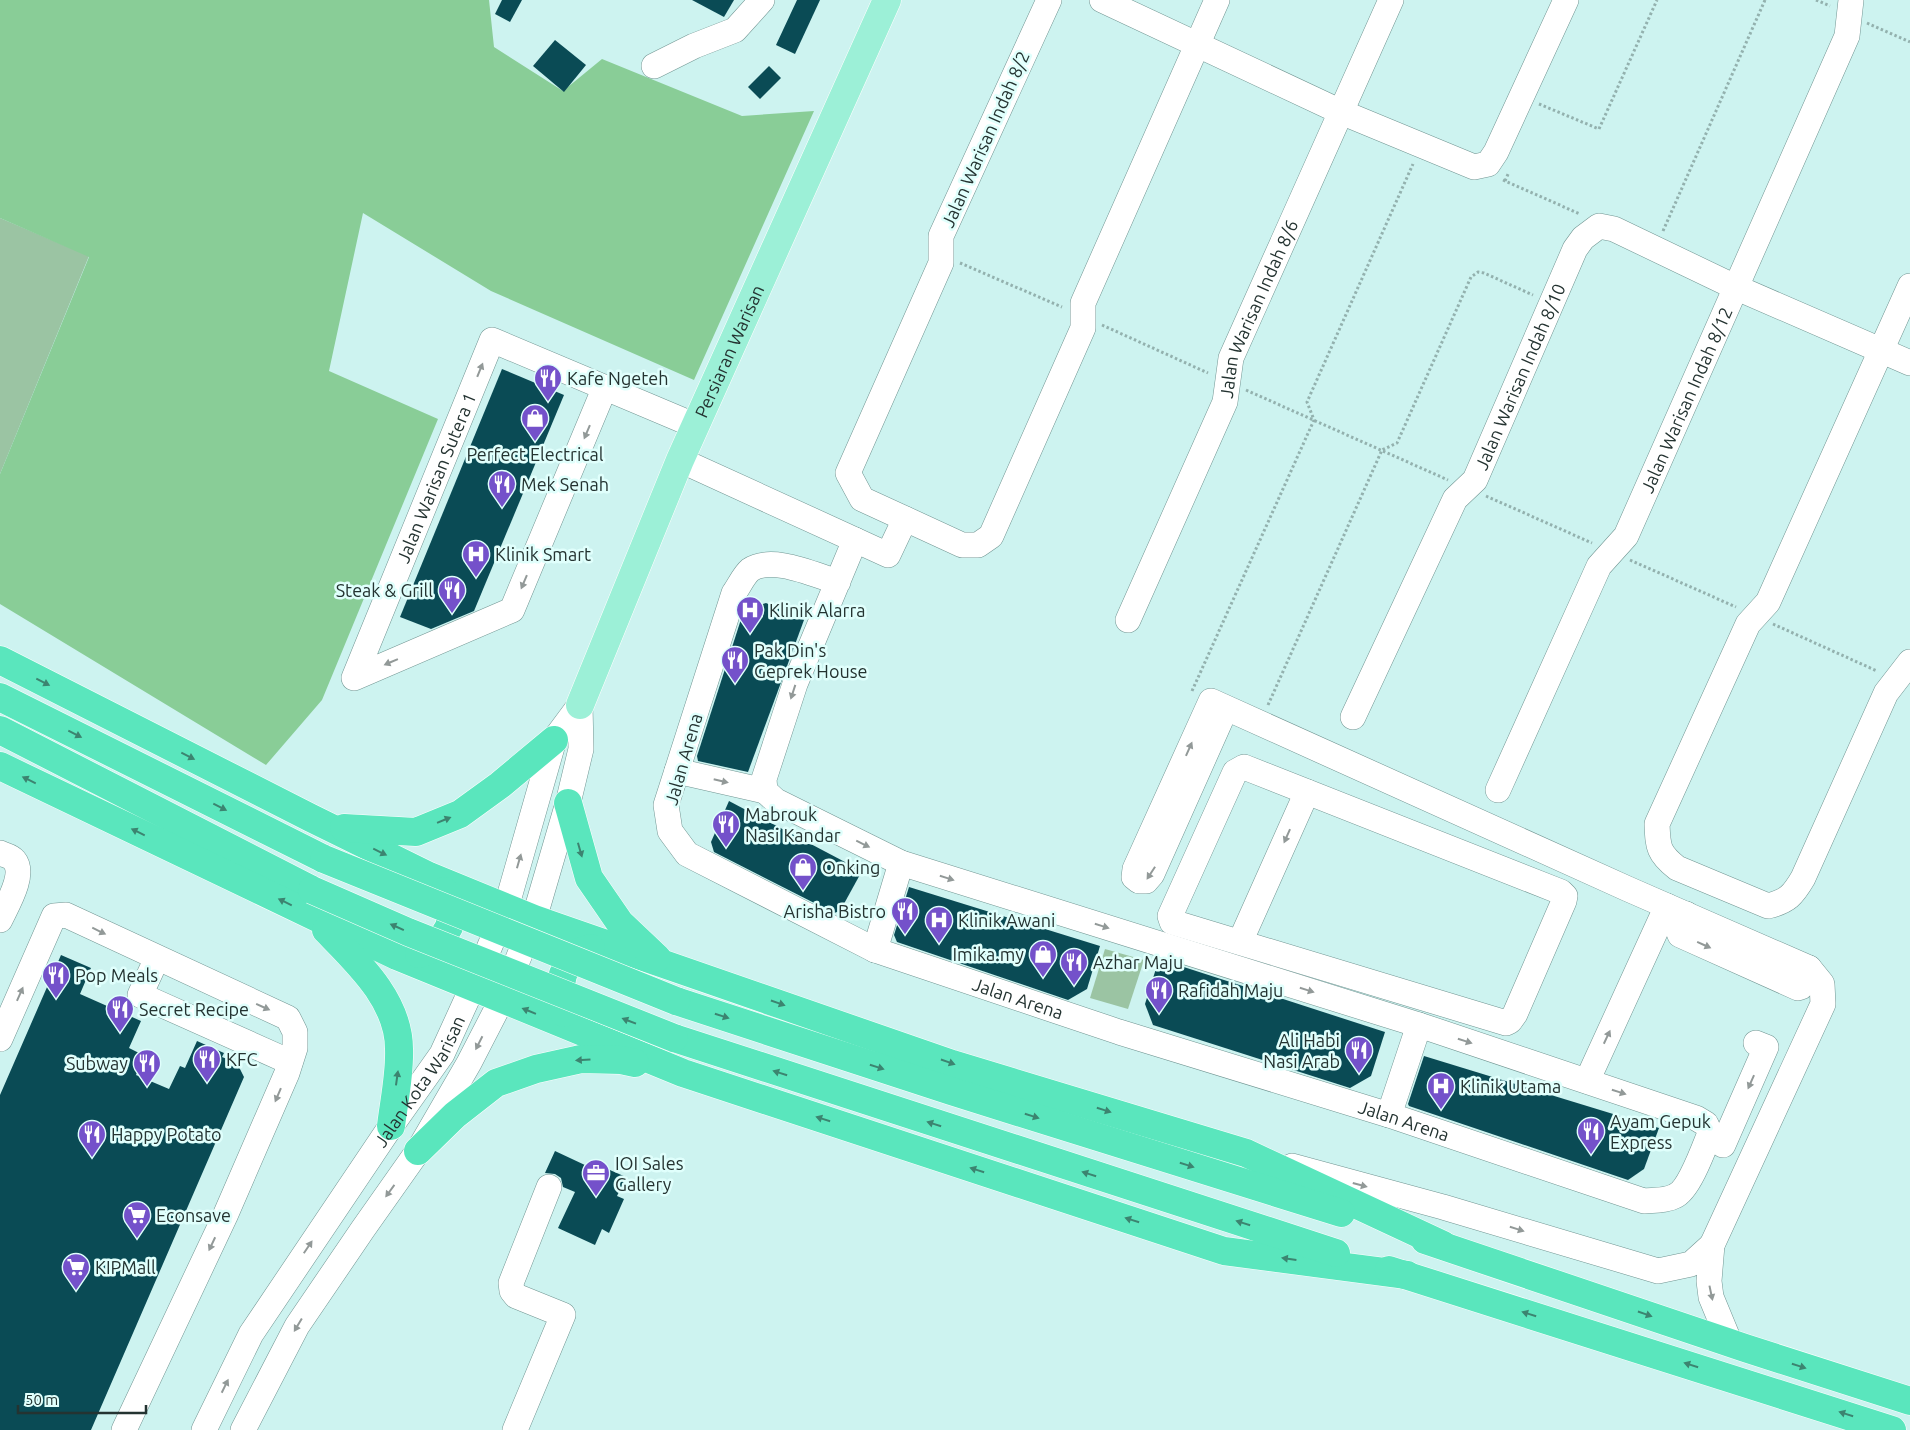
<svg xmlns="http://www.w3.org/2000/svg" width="1910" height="1430" font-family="Ubuntu,sans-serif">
<rect width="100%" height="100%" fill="#cdf3f0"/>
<!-- green -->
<g fill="#9bc4a3">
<path d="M0 218 89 256 0 474Z"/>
<path d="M1105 949 1144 960 1128 1009 1090 998Z"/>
</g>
<!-- forest -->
<path fill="#89cd97" d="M0 0H489L494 47 563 91 602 59 742 116 814 111 694 380 491 291 363 213 329 371 438 419 322 700 266 765 0 604V474L89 257 0 218Z"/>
<!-- building -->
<g fill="#0a4b55">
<path d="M502 0H522L510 22 495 14Z"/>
<path d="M692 0H734L724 17Z"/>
<path d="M797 0H820L795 54 776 45Z"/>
<path d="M555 40 586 65 564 92 533 66Z"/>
<path d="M769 66 781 78 760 99 748 87Z"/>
<path d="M502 369 564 395 474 611 431 629 400 617Z"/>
<path d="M766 603 804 620 748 772 698 761 697 756 744 610Z"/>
<path d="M729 801 862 871 840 911 834 913 714 852 711 842Z"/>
<path d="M909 887 1100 946 1087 989 1068 1000 897 942 894 935Z"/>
<path d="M61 955 91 968 80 994 141 1021 129 1048 145 1056 136 1075 169 1089 180 1066 185 1068 197 1041 224 1053 222 1057 237 1063 244 1077 91 1430H0V1095Z"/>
<path d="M1159 959 1385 1032 1371 1076 1350 1088 1153 1025 1145 1004Z"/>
<path d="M1424 1056 1659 1128 1644 1169 1628 1180 1409 1106 1408 1104Z"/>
<path d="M555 1151 587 1166 589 1161 626 1177 617 1196 624 1199 609 1233 602 1229 595 1245 558 1228 575 1192 563 1187 561 1178 555 1174 545 1173Z"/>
</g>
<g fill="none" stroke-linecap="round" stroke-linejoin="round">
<!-- minor casing -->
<g stroke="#719592" stroke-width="26">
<g id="minor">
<path d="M1049 0 941 236V263L848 473 862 499 962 545H978L991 536 1083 328V303L1217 0"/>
<path d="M1102 0 1341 112 1474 167 1488 164 1496 152 1566 0"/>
<path d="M654 66 694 46 735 30 762 0"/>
<path d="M1910 286 1768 602 1748 624 1657 824C1658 847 1658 853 1677 868L1768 906C1788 901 1793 895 1803 878L1886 693 1910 662"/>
<path id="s1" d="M605 387 512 610 354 678 492 340 696 426"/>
<path d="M680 460 888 555 905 519"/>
<path id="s2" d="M838 582C814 575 772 555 750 570 744 575 739 586 734 593L666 805 670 831 687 854 875 950 1119 1032 1389 1115 1644 1201C1654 1200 1666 1201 1675 1196 1689 1190 1704 1148 1710 1133L1706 1124 1696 1118 1419 1025 901 863 776 801 765 791 764 779 795 684 855 540"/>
<path id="s3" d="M1128 620 1225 402 1231 358 1391 0"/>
<path d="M1226 708 1152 874 1146 881H1139L1134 877 1135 869 1211 701 1628 889 1809 968 1822 984 1823 1004 1712 1245 1709 1281 1711 1297 1730 1343"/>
<path id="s4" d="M1353 717 1455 499 1475 480 1575 249 1583 238 1599 226 1614 229 1735 287 1910 363"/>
<path d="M1244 767 1561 892 1565 896 1564 901 1515 1014 1510 1021 1506 1023 1172 922 1170 916 1235 772Z"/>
<path d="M677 771 765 791"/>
<path id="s5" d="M1498 790 1599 566 1626 536 1847 36 1851 0"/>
<path d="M0 853C4 855 11 856 14 860 26 874 7 905 0 920"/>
<path d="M1686 914 1678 930 1680 935 1798 988 1801 987 1809 968"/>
<path d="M1240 942 1307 792"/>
<path d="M875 950 901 863"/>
<path d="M157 958 140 995 290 1062"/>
<path d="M0 1039 54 916 66 915 288 1018 295 1032V1048L287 1073 225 1216 124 1430"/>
<path d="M1587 1081 1667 906"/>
<path d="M1389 1115 1419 1025"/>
<path d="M1723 1145 1766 1047 1756 1043"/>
<path d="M1292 1166 1443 1207 1658 1271 1691 1264 1712 1245"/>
<path id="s6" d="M204 1430 251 1334 391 1126 442 1054 473 986 506 908 554 740 580 705"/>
<path d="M243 1430 297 1326 363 1229 418 1151 469 1063 502 999 534 919 568 803 581 749 580 705"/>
<path d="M515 1430 563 1315 516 1296 512 1291 511 1283 549 1187"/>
</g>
</g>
<!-- major casing -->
<g stroke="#fff" stroke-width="29">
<g id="major">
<path id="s7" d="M580 705 680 460 887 0"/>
</g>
</g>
<!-- highway casing -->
<g stroke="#fff" stroke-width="29">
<g id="highway">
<path d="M0 660 311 818 429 876 534 919 952 1064 1246 1153 1443 1245"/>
<path d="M0 697 324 859"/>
<path d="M0 730 312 890"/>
<path d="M0 766 397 956 683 1073 1224 1251 1407 1275"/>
<path d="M568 803 589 878 620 923 657 958"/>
<path d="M344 828 416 832 460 814 500 785 554 740"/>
<path d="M326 930C357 962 399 1000 399 1049 400 1074 394 1101 391 1126"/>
<path d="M419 954 436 948 449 927 454 905 444 891"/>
<path d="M676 1001 951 1091 1341 1213"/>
<path d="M564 1013 558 1000 563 974 576 953 591 948"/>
<path d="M674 1038 1336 1253"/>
<path d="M418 1151 455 1115 496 1083 536 1069 581 1059 621 1060 635 1063"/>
<path d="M1425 1240 1745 1348 1910 1401"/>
<path d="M1389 1270 1892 1430"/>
</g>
</g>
<!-- path -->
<g stroke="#93b1ae" stroke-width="3" stroke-dasharray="2.5 2.5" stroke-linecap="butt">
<path d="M1816 0 1830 6"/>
<path d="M1867 23 1910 42"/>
<path d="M1539 104 1599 129 1657 0"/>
<path d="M1503 180 1580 214"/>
<path d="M1505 181 1509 172"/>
<path d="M1663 231 1765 0"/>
<path d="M960 263 1062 307"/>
<path d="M1102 325 1208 373"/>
<path d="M1246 390 1448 480"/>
<path d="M1486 496 1592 543"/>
<path d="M1630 560 1736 607"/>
<path d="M1773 624 1877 671"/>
<path d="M1192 691 1314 420 1307 402 1413 164"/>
<path d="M1268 705 1382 450 1397 443 1471 277 1478 272 1484 273 1533 295"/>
</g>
<!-- minor -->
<use href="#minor" stroke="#fff" stroke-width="25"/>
<!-- major -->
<use href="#major" stroke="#9cf0d7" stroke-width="28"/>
<!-- highway -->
<use href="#highway" stroke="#5ae6bd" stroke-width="28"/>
<!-- highway-bridge casing -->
<g stroke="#fff" stroke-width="29" stroke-linecap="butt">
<g id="highway-bridge">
<path d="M324 859 676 1001"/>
<path d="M312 890 408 932 674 1038"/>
</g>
</g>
<!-- highway-bridge -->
<use href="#highway-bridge" stroke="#5ae6bd" stroke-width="28"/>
</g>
<!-- one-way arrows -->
<defs><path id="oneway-solid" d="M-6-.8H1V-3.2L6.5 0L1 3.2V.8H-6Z" transform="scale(1.25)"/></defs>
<g fill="#929998">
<use href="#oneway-solid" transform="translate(480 370) rotate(-68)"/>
<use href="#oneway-solid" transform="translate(587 432) rotate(113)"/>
<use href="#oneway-solid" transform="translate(524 582) rotate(113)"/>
<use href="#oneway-solid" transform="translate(391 662) rotate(157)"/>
<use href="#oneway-solid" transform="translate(793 692) rotate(108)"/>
<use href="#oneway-solid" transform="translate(1189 749) rotate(-66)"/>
<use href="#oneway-solid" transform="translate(721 781) rotate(13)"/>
<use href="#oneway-solid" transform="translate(1287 836) rotate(114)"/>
<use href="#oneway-solid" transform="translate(863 844) rotate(26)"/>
<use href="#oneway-solid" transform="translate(519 861) rotate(-74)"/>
<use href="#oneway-solid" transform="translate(1151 873) rotate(123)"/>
<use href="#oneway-solid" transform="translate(947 878) rotate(17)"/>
<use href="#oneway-solid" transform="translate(1102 926) rotate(17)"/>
<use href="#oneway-solid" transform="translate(99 931) rotate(26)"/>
<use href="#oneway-solid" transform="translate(1704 945) rotate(24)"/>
<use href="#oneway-solid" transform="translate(1307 990) rotate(17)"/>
<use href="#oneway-solid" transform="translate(20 994) rotate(-66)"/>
<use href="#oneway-solid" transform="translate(263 1007) rotate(24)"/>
<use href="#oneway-solid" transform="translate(1607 1037) rotate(-65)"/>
<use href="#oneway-solid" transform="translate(1465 1041) rotate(18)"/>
<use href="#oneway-solid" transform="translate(479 1043) rotate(117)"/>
<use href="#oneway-solid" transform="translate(1751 1082) rotate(114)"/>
<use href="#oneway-solid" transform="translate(1619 1092) rotate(18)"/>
<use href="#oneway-solid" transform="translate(278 1095) rotate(113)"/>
<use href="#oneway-solid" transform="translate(1360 1185) rotate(15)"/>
<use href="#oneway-solid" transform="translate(390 1191) rotate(126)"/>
<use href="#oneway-solid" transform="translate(1517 1229) rotate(17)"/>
<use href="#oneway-solid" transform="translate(212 1244) rotate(115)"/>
<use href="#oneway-solid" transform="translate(308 1247) rotate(-56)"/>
<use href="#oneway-solid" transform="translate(1711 1293) rotate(78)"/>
<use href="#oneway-solid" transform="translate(298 1325) rotate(121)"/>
<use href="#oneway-solid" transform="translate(225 1386) rotate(-64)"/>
</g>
<g fill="#3c8470">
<use href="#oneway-solid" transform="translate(43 682) rotate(27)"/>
<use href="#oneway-solid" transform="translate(75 734) rotate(27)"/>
<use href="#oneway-solid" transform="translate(188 756) rotate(27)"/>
<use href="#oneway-solid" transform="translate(29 780) rotate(-154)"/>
<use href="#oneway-solid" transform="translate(220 807) rotate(27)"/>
<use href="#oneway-solid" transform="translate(444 820) rotate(-22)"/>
<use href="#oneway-solid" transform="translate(138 832) rotate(-154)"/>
<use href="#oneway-solid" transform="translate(580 850) rotate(74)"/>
<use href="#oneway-solid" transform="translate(380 852) rotate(26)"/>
<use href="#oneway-solid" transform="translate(285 902) rotate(-154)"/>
<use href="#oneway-solid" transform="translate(397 927) rotate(-156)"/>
<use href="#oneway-solid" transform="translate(778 1003) rotate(19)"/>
<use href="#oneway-solid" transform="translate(529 1011) rotate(-158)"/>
<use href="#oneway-solid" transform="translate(722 1016) rotate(18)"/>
<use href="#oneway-solid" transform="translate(629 1021) rotate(-159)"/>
<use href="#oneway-solid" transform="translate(583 1060) rotate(176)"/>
<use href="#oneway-solid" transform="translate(948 1062) rotate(19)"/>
<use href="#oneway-solid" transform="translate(877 1067) rotate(18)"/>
<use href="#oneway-solid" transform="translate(780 1073) rotate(-162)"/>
<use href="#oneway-solid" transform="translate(397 1078) rotate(-82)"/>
<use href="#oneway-solid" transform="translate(1104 1110) rotate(17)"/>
<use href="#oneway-solid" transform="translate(1032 1116) rotate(17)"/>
<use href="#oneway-solid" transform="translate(823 1119) rotate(-162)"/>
<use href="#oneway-solid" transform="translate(934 1124) rotate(-162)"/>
<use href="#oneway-solid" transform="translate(1187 1165) rotate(17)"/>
<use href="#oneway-solid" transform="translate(977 1170) rotate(-162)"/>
<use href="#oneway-solid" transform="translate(1089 1174) rotate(-162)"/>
<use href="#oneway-solid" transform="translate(1132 1220) rotate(-162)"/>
<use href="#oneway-solid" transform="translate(1243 1223) rotate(-162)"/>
<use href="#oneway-solid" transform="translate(1289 1259) rotate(-172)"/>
<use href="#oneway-solid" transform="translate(1529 1314) rotate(-163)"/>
<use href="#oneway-solid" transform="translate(1645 1314) rotate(19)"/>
<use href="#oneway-solid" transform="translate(1691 1365) rotate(-162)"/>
<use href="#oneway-solid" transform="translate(1799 1366) rotate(18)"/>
<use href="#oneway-solid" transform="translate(1846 1414) rotate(-162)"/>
</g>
<!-- icons -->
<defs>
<g id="restaurant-pin" transform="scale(1.4375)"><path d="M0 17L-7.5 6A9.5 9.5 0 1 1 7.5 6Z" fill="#7451ca" stroke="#e0fffc"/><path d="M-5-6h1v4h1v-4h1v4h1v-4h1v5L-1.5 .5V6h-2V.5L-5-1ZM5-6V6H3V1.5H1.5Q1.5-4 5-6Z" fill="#fff"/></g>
<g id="shop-pin" transform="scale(1.4375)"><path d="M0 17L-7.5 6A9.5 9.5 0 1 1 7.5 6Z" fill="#7451ca" stroke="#e0fffc"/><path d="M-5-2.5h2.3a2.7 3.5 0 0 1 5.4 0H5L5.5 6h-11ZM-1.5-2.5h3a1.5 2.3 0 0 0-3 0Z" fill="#fff"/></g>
<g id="hospital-pin" transform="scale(1.4375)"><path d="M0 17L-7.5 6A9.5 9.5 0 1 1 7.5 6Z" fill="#7451ca" stroke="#e0fffc"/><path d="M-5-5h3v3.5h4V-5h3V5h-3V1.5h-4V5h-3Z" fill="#fff"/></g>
<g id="office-pin" transform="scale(1.4375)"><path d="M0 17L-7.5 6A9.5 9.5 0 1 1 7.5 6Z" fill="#7451ca" stroke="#e0fffc"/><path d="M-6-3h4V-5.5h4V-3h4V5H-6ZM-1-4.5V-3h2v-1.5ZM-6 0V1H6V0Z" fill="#fff"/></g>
<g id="supermarket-pin" transform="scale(1.4375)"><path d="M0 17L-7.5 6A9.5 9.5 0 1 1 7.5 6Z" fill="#7451ca" stroke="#e0fffc"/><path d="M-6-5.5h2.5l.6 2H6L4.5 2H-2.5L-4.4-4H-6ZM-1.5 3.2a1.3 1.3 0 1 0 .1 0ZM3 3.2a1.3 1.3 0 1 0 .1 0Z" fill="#fff"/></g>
</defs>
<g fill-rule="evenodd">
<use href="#restaurant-pin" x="548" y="378"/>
<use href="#shop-pin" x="535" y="418"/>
<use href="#restaurant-pin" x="502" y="484"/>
<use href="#hospital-pin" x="476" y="554"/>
<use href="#restaurant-pin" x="452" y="590"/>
<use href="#hospital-pin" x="750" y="610"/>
<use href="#restaurant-pin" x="735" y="660"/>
<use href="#restaurant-pin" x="726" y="824"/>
<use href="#shop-pin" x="803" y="867"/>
<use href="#restaurant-pin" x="905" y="911"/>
<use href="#hospital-pin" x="939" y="920"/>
<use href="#shop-pin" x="1043" y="954"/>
<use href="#restaurant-pin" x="1074" y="962"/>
<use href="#restaurant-pin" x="56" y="975"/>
<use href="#restaurant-pin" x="1159" y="990"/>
<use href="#restaurant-pin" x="120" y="1009"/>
<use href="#restaurant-pin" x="1359" y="1050"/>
<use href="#restaurant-pin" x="207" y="1059"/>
<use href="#restaurant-pin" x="147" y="1063"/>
<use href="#hospital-pin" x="1441" y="1086"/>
<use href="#restaurant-pin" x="1591" y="1131"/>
<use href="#restaurant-pin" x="92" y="1134"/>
<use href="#office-pin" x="596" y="1173"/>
<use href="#supermarket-pin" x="137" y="1215"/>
<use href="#supermarket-pin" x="76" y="1267"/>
</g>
<g text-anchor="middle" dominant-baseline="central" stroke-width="5" stroke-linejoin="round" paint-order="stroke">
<!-- street labels -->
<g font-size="18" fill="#243331" stroke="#e0fffc">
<text transform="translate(985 139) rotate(-66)">Jalan Warisan Indah 8/2</text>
<text stroke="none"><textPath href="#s3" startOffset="338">Jalan Warisan Indah 8/6</textPath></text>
<text stroke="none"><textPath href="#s7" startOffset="384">Persiaran Warisan</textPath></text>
<text stroke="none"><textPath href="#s4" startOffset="381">Jalan Warisan Indah 8/10</textPath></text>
<text stroke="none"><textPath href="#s5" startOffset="435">Jalan Warisan Indah 8/12</textPath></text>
<text stroke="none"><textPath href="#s1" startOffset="630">Jalan Warisan Sutera 1</textPath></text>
<text transform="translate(683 759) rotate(-74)">Jalan Arena</text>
<text stroke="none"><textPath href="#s2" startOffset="759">Jalan Arena</textPath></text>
<text stroke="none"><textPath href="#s6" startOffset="411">Jalan Kota Warisan</textPath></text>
<text stroke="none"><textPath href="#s2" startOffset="1164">Jalan Arena</textPath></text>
</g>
<!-- poi labels -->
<g font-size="18" fill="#243331" stroke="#e0fffc" text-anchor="start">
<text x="567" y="378">Kafe Ngeteh</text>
<text x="535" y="454" text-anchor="middle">Perfect Electrical</text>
<text x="521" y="484">Mek Senah</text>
<text x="495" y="554">Klinik Smart</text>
<text x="433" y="590" text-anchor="end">Steak &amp; Grill</text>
<text x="769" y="610">Klinik Alarra</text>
<text x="754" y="650">Pak Din's<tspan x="754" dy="21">Geprek House</tspan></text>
<text x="745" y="814">Mabrouk<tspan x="745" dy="21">Nasi Kandar</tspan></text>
<text x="822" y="867">Onking</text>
<text x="886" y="911" text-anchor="end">Arisha Bistro</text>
<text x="958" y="920">Klinik Awani</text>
<text x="1024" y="954" text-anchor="end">Imika.my</text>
<text x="1093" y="962">Azhar Maju</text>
<text x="75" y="975">Pop Meals</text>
<text x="1178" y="990">Rafidah Maju</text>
<text x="139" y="1009">Secret Recipe</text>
<text x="1340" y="1040" text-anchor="end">Ali Habi<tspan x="1340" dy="21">Nasi Arab</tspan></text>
<text x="226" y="1059">KFC</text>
<text x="128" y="1063" text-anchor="end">Subway</text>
<text x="1460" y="1086">Klinik Utama</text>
<text x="1610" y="1121">Ayam Gepuk<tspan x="1610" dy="21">Express</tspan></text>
<text x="111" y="1134">Happy Potato</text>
<text x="615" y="1163">IOI Sales<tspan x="615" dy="21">Gallery</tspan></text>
<text x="156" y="1215">Econsave</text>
<text x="95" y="1267">KIPMall</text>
</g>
</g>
<!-- scale -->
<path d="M18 1405v8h128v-8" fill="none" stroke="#243331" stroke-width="2.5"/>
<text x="25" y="1405" font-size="15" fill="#243331" stroke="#e0fffc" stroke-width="4" paint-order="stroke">50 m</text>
</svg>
